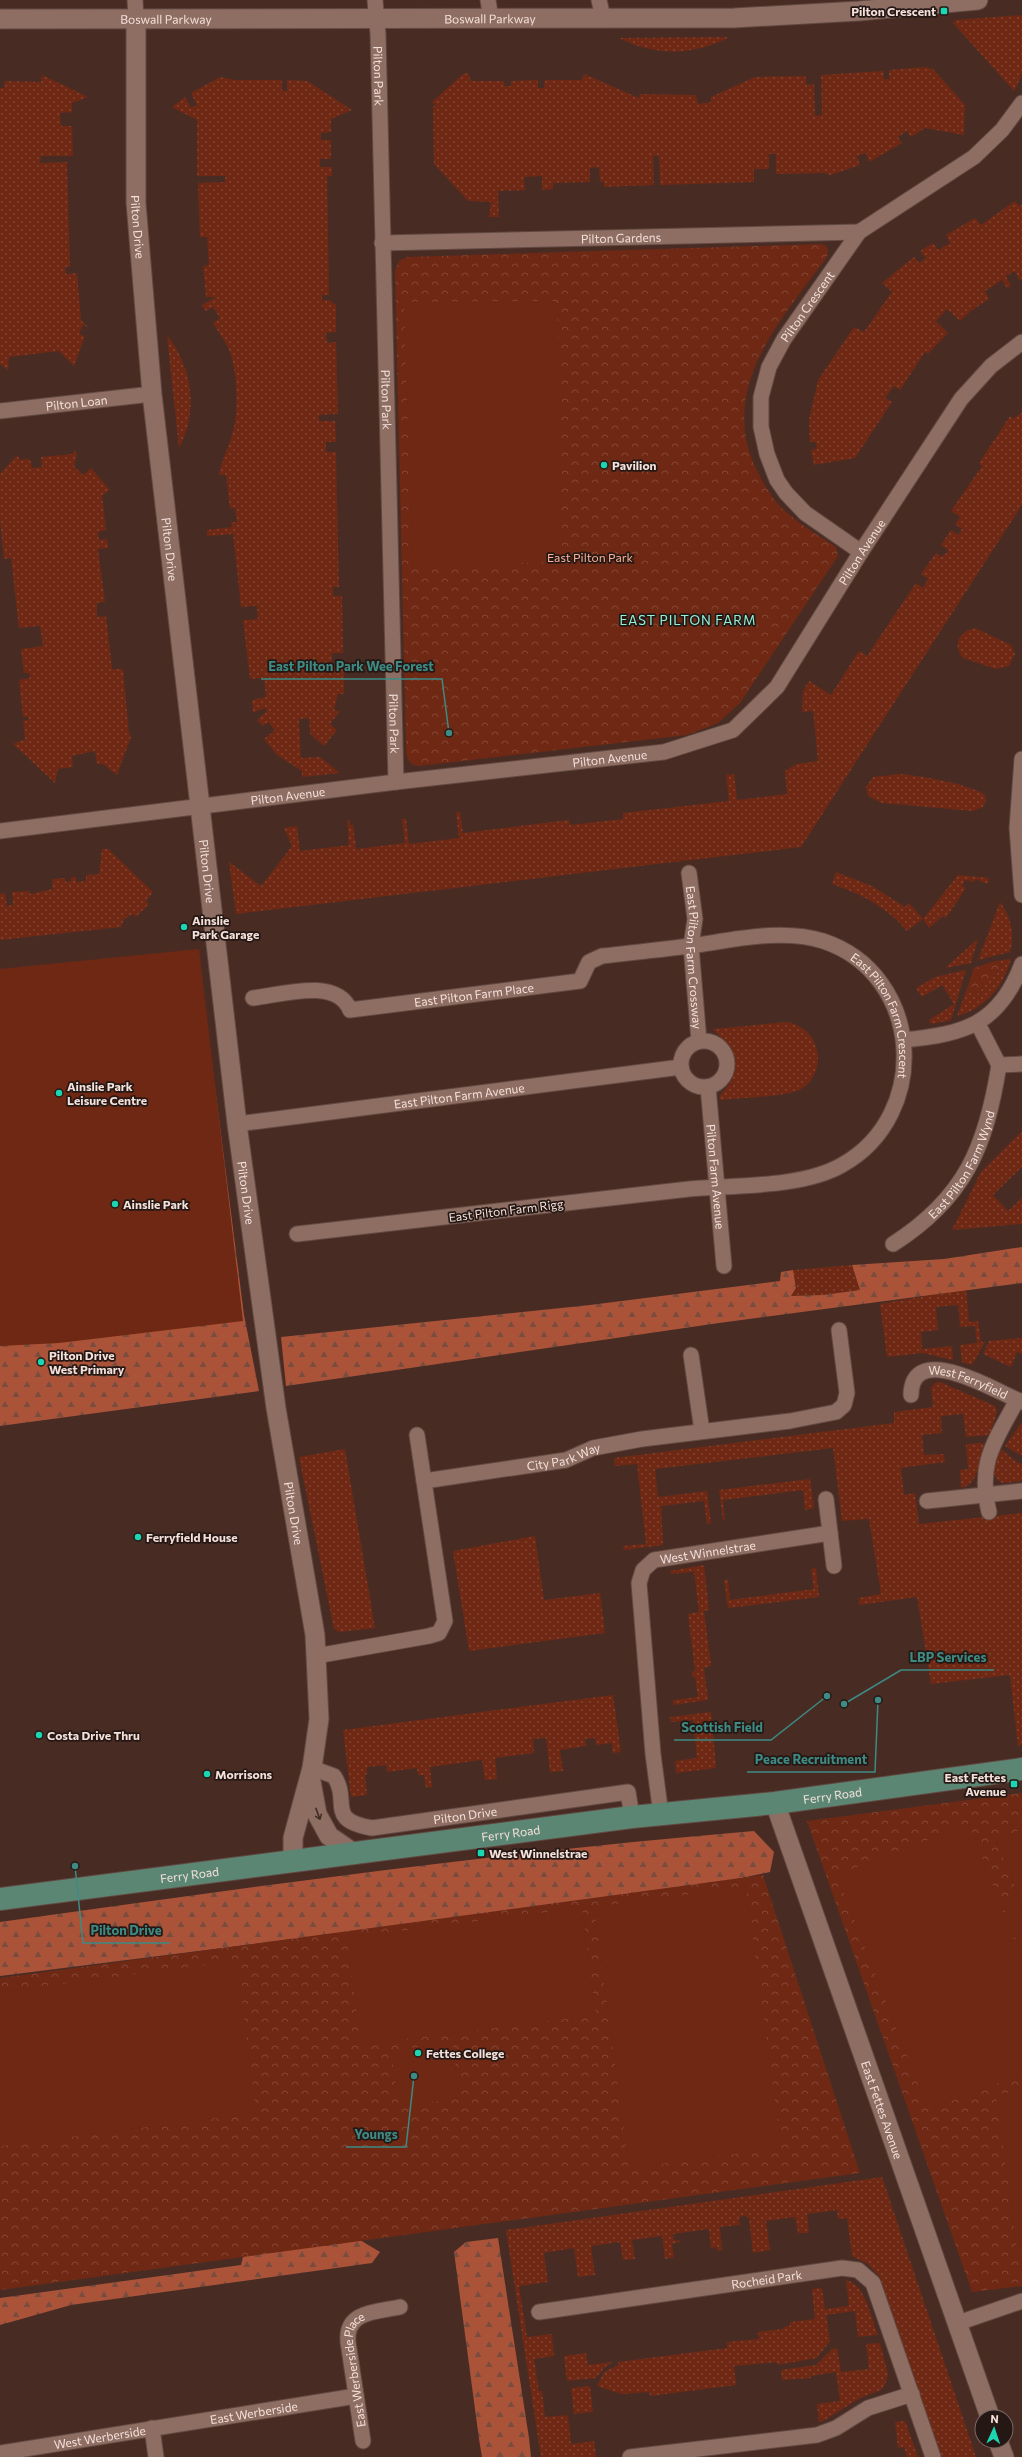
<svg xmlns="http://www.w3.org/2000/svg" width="1022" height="2457" font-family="Commissioner,sans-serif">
<defs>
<pattern id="grass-dots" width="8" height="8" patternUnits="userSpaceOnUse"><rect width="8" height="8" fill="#6f2813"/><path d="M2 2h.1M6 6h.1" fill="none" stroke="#844735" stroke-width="1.8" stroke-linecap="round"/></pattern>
<pattern id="forest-firs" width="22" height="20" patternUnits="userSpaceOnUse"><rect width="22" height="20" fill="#aa5339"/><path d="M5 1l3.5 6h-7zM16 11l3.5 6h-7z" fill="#7a4c3e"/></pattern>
<pattern id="park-crowns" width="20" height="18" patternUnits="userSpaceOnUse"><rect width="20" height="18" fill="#6f2813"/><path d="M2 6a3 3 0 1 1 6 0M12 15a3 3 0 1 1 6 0" fill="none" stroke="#844735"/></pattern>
</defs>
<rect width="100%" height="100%" fill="#482c24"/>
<!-- grass -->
<g fill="url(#grass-dots)">
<path d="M1022 15V75L1014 91 953 23 955 20Z"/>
<path d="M729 37C695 56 653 56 619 38Z"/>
<path d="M925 67 933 69 965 105 964 135 925 128 911 137 907 131 898 137 902 143 869 162 866 153 857 156 860 165 831 175 824 173 776 174V154H769V169H754V182L660 185 659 156H653L654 185 604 187V182H600L599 167 590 168V182L553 183V189L542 190V176L524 177 525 190 498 191 499 217H489L491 202 468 201 434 164 433 106H436L432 102 463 74 468 73 471 81H504V86H511V81L538 80V88H544L545 80H582L584 74 639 98 640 94 693 95H696L698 104 711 102V97L755 77 806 76V85L814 84 815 116 822 115 821 75 883 71 884 79H889V70Z"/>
<path d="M42 75 88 97 72 103V112L60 113 61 126H72L73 156H41L40 163 67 162 70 267H65L66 274 77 273 81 320 88 327 83 325 79 334 85 336 74 366 59 351 9 357 8 370 0 364V88H4L5 81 41 82Z"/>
<path d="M220 77 235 80H282V91H287V80L307 81 352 110 331 119V132L321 133V140H331V159H320V167H332V176H327L329 295H322V300H329L336 305V332L326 333 327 343 336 342 338 414 319 415V421H335L336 442H326V452H336L339 587H333V596H342L343 653H332V666H344V694H338L334 710 340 711 330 724 337 730 324 746 310 734 309 718 299 719 301 758 320 757 340 773 302 777V771L277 755 264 739 275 730 268 722 263 726 257 720 267 711 265 708 253 713 252 700 266 697 264 678 250 679 243 620 258 619 257 606 241 607 233 534 207 536V530L232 527 231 522H237L235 508 230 509 226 475H219C221 460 230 446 233 431 239 411 237 372 230 352 226 342 219 333 213 323L220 318 213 307 206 311 202 305 216 297H206L203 266 209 265 207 237H200L198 183 225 182V176H197V120L172 107 185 97 191 108 197 105 191 93Z"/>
<path d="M1015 201 1019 206 1022 204V279L1019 280 1015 271 1006 276 1011 286 1007 288 1002 280 985 291 989 299 971 311 960 321 947 309 936 321 948 333 928 354 925 352 900 390 894 386 885 398 892 402 855 458 814 465 811 450 817 449 816 442H810L809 420 818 380 854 327 864 332 892 292 882 283 914 257 919 263 926 258 920 251 933 243 938 250 950 243 946 235 975 218 981 225Z"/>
<path d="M167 335C192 367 199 411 179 448Z"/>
<path d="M1022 412V505L801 847 683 861 681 848 682 861 236 914 229 862 261 886 292 846 284 828 297 826 300 851 349 845 347 820H349L350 825H353L356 849 405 843 402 819H406L409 844 459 838 456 813 460 812 463 833 569 820 570 825 623 819V813L729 801 726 775 734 774 737 800 787 794 785 771 796 764 818 761 813 711 802 712 803 691 809 681 831 695 859 651 867 656 916 583 923 588 928 579 921 574 936 553 941 557 948 552 947 549 941 545 951 530 958 535 962 529 955 524 960 517 951 511 982 466 979 463 1010 416 1013 419Z"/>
<path d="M74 450 77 453 74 466 83 475 91 468 110 490 102 495 106 530 98 532 99 540 107 539 108 548 98 549 105 602 97 603V617L106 616 112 669H123L129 733 131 737 117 775 103 764H97L95 751 72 756 73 767 58 769 55 783 13 744 25 739 23 721 28 720V717H23L19 680 30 678 29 673H24L21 649 43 646 40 626 19 628 11 558 4 559 0 520V474L17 455 20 460 30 459 32 468 42 467 41 457 73 454Z"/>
<path d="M975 628 1011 645 1015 654 1009 666 996 669 963 658C952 645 959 631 975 628Z"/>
<path d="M901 774C921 776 969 784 985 795L986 801 983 807 973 811 882 803 868 796 866 787 873 777Z"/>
<path d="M102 849H108L153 892 146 901 149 904 136 917 133 914 124 919 121 927 0 940V894L5 893 7 906 13 905 12 892 29 891 30 894 53 889 52 879 65 878 66 882 71 881V877H76V882L86 881V875L99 874Z"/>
<path d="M836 872 872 886 905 907 909 903 923 919 958 875 989 878 988 884 975 879 974 882 965 880 962 886 966 888 946 918 943 916 929 928 923 919 907 931C887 907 861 894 832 884Z"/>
<path d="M1000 902C1011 917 1015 934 1010 952L978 960Z"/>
<path d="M978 939 971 963 945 968Z"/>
<path d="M1011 959C1003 987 986 1008 957 1016L967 989 976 996 1002 966 995 961Z"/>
<path d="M966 970 951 1020 931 1024 929 1020 954 1004 942 985 922 997 916 988 935 977Z"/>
<path d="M787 1022C801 1025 812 1033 816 1047 822 1063 814 1085 797 1091 779 1097 740 1098 720 1100V1096L732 1080 735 1064 730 1047 713 1029Z"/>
<path d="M1022 1131V1167L993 1195 1008 1211 1022 1198V1224L952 1230 981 1172Z"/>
<path d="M852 1265 860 1290 823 1295 791 1296 796 1288 793 1270Z"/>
<path d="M966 1289 969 1322 978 1321 981 1342H985L972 1365 962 1362 960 1345 977 1343 975 1326 960 1327 958 1305 936 1307 938 1330 921 1332 922 1349 952 1346 953 1360 923 1353 887 1357 880 1304Z"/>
<path d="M1022 1338V1354L1017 1352 1011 1367 983 1354 989 1341Z"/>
<path d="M940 1382 995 1406 997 1412 990 1435 966 1437 963 1414 941 1416 942 1433 922 1435 924 1455 944 1454 945 1462 901 1468 904 1495 915 1493 919 1524 1022 1513V1745L1018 1746 1010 1675 931 1684 917 1597 859 1605V1598L881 1594 869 1519 842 1521 833 1448 655 1469 658 1497 707 1491 711 1523 707 1524 704 1501 661 1506 663 1545 624 1550 623 1546 646 1544 637 1464 615 1466 614 1458 894 1423V1412L933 1407 931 1388 935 1383Z"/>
<path d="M1022 1422V1455H1020L1005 1446Z"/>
<path d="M984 1443C980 1458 979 1485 961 1488L960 1470 968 1469 966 1444Z"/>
<path d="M345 1449 375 1628 339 1632 334 1629 299 1457Z"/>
<path d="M1002 1450 1018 1463H1022V1481L1002 1483C988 1473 993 1461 1002 1450Z"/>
<path d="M810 1479 814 1508 805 1510 803 1490 723 1500 725 1520H723L719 1490Z"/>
<path d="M535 1536 544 1600 600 1593 605 1633 469 1651 453 1551Z"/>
<path d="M704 1565 709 1610 704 1611 711 1666 704 1668 708 1700 673 1705V1700L698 1697 695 1677H692V1671H695L688 1614 699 1612 694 1572 671 1574 670 1571Z"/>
<path d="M816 1568 819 1597 728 1608 724 1580 728 1579 730 1600 814 1589 811 1569Z"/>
<path d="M613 1695 621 1752 613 1753 612 1743 596 1745 595 1738 585 1739 586 1746 560 1750 563 1771 550 1772 546 1738 533 1739 534 1753 495 1758 497 1779 485 1780 482 1760 430 1767 432 1787 426 1788 424 1775H418L417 1768 387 1772 386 1765 367 1767V1774L365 1775 367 1795 351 1797 343 1730Z"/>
<path d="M711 1712 716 1768 676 1773 675 1761 697 1758 693 1720 671 1722 670 1717Z"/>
<path d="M882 2177 976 2457H941L880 2277 868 2264 852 2256 847 2218 838 2219 837 2210 807 2214 809 2233H798L795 2217 766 2221 770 2250 753 2253 749 2219 744 2215 739 2218 740 2225 720 2227 722 2250 717 2251V2247L711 2248 709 2229 673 2234 674 2241 680 2240V2242L672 2244 674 2257 665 2259 662 2236 632 2240 635 2259 623 2260 620 2242 591 2246 595 2275 578 2277 574 2248 544 2253 548 2282 519 2286 527 2337 552 2334 554 2356 534 2359 539 2391H542L545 2417 568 2415 571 2444 594 2441 596 2457H541L506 2230Z"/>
<path d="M846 2280C866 2285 871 2318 878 2335L858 2337 855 2311 826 2315 830 2341 817 2358 777 2365V2362L734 2366 736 2385 650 2396 649 2392 622 2394 597 2386 604 2372 618 2365V2362L727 2348V2342L759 2339 758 2332 783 2329V2327L790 2326V2322L815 2319 812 2289 822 2288 825 2309 849 2306Z"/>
<path d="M880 2343 888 2374 885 2385 881 2390 860 2398 823 2421 819 2422 817 2404 840 2401 836 2372 811 2376V2378L782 2380 781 2370 816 2365 832 2349 837 2348 841 2372 869 2369 866 2344Z"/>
<path d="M586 2353 588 2365 613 2362 605 2367 596 2378 567 2381 564 2356Z"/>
<path d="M590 2386 593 2412 574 2414 571 2388Z"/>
<path d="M905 2421 918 2457H907L904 2447 898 2448 895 2422Z"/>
</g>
<!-- forest -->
<g fill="url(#forest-firs)">
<path d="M215 1087 244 1315 259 1391 0 1426V1331Z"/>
<path d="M1022 1247V1283L719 1323 286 1386 281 1337 590 1305 780 1281 781 1272 793 1270 796 1288 791 1296 823 1295 860 1290 852 1265 944 1259Z"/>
<path d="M754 1831 774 1852 770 1872 683 1890 0 1976V1922C251 1887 501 1852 754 1831Z"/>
<path d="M297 2161 326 2246 360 2240 380 2252 372 2263 71 2305 0 2325V2298L241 2265 250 2229Z"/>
<path d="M498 2238 529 2438 531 2457H482L479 2439 454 2252 466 2242Z"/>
</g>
<!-- park -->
<g fill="url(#park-crowns)">
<path d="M822 244 827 247 828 251 827 257C783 317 721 383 753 462 761 480 771 499 786 512 801 525 819 536 836 547L838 556 740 703 718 723 687 735 419 766C406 765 406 754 406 744L395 271 399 261 407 257Z"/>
<path d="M995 961 1002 966 976 996 967 989 974 968Z"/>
<path d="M1022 1793V2286L972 2292 807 1821Z"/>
<path d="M763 1875 860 2173 0 2290V1978Z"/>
</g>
<!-- pitch -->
<g fill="#6f2813">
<path d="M557 301 562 561 412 568 404 302Z"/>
<path d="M199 949 243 1321 59 1343 0 1346V969Z"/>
<path d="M969 1824 1022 1961V2074L928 2110 837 1875Z"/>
<path d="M1022 1829V1904L996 1840Z"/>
<path d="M746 1887 781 2148 629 2168 594 1907Z"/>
<path d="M1017 1900 1022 1913V1955L1003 1906Z"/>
<path d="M582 1908 596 2015 361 2045 347 1938Z"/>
<path d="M237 1961 256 2113 0 2146V1992Z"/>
<path d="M452 2042 460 2098 399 2107 391 2051Z"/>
<path d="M1022 2091V2249H1017L996 2094Z"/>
</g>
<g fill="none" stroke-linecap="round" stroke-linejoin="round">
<!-- minor casing -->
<g stroke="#614942" stroke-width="17">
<g id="minor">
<path d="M135 0 136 18"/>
<path id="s1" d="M375 0 378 34 396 782"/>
<path d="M488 0 491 19"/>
<path d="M599 0 603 18"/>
<path id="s2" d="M382 243 859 232"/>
<path id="s3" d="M0 411 152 394"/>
<path id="s4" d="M861 552 805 513 786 493 777 480 767 454 761 427V397L769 367 784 339 859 232 974 157 1002 130 1022 103"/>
<path d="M1022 759 1017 828 1022 895"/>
<path id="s5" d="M0 831 396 782 664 752 733 730 777 687 861 552 961 399 991 366 1022 342"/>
<path id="s6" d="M689 873 695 919 691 946 699 1041"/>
<path id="s7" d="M253 998C280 995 337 977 350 1010L580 981 589 962 602 956C632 953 662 949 691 946 733 940 782 928 823 941 923 974 932 1115 842 1165 802 1188 735 1185 689 1189L297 1234"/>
<path d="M978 1024 999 1065 1022 1064"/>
<path d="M904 1040C964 1034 999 1025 1022 964"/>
<circle cx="704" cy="1064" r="23"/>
<path id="s8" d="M708 1087 724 1266"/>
<path id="s9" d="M237 1124 681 1067"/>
<path id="s10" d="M893 1244C965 1198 986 1147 999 1065"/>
<path d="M691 1355 702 1431"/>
<path id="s11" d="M911 1395C912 1339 997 1392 1022 1402"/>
<path id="s12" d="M424 1481 566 1460 593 1448 642 1439 790 1421 836 1412 844 1405 847 1393 839 1330"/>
<path d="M826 1499 834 1566"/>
<path d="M927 1501 1022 1491"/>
<path d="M989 1512C977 1462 995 1442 1017 1400"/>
<path d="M316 1656 429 1636 439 1633 445 1621 417 1435"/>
<path id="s13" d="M312 1768 334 1776C351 1802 325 1820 372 1828L628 1792 632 1817"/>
<path id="s14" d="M661 1815 653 1754 639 1583 643 1570 654 1560 830 1533"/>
<path id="s15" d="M539 2312 842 2268 858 2270 873 2283 933 2457"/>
<path d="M958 2323 1022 2301"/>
<path d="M152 2428 156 2457"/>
<path id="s16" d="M363 2441 348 2342C345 2311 376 2312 400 2307"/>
<path id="s17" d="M0 2453 356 2396"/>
<path d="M630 2457 817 2435 836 2428 868 2408 912 2394"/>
</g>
</g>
<!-- tertiary casing -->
<g stroke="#614942" stroke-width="21">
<g id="tertiary">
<path id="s18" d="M136 18V203L152 394 237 1124 276 1408 315 1635 319 1719 312 1768 293 1838V1862"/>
<path id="s19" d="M0 19 734 18 859 11 978 0"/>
<path d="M311 1781 317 1814 329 1836 355 1854"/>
<path id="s20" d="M775 1803 990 2417"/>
<path d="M998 2441 1004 2457"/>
</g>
</g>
<!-- primary casing -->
<g stroke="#614942" stroke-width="24">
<g id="primary">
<path id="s21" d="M0 1899 632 1817 775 1803 1022 1769"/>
</g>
</g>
<!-- minor -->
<use href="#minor" stroke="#8e6d63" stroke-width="15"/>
<!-- tertiary -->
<use href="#tertiary" stroke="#8e6d63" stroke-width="19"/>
<!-- primary -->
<use href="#primary" stroke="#5c8674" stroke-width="22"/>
</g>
<!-- one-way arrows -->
<defs><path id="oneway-shaft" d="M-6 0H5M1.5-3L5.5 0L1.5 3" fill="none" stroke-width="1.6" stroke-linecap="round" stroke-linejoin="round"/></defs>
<use stroke="#3f2d28" href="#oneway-shaft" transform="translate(318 1814) rotate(70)"/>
<!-- markers -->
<g fill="#1cd5b1" stroke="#251814" stroke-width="1.5">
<rect x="940" y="7" width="8" height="8" rx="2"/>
<circle cx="604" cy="465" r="4"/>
<circle cx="184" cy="927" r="4"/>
<circle cx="59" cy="1093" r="4"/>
<circle cx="115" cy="1204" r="4"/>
<circle cx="41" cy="1362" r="4"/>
<circle cx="138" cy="1537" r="4"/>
<circle cx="39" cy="1735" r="4"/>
<circle cx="207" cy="1774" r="4"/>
<rect x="1010" y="1780" width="8" height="8" rx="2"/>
<rect x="477" y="1849" width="8" height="8" rx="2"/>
<circle cx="418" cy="2053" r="4"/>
</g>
<g text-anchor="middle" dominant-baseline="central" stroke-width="3.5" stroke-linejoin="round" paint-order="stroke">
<!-- poi labels -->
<g font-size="12" font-weight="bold" fill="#f4e1db" stroke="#251814" text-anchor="start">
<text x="936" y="11" text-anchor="end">Pilton Crescent</text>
<text x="612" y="465">Pavilion</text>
<text x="192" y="920">Ainslie<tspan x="192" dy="14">Park Garage</tspan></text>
<text x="67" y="1086">Ainslie Park<tspan x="67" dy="14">Leisure Centre</tspan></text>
<text x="123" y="1204">Ainslie Park</text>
<text x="49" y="1355">Pilton Drive<tspan x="49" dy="14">West Primary</tspan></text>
<text x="146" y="1537">Ferryfield House</text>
<text x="47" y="1735">Costa Drive Thru</text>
<text x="215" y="1774">Morrisons</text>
<text x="1006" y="1777" text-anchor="end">East Fettes<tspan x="1006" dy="14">Avenue</tspan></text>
<text x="489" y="1853">West Winnelstrae</text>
<text x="426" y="2053">Fettes College</text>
</g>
<!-- street labels -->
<g font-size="12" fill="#f4e1db" stroke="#251814">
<text stroke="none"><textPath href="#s19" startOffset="166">Boswall Parkway</textPath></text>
<text stroke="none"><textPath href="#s19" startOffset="490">Boswall Parkway</textPath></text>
<text stroke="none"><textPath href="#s1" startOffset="76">Pilton Park</textPath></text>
<text stroke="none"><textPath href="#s18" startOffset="209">Pilton Drive</textPath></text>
<text stroke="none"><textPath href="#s2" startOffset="239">Pilton Gardens</textPath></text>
<text stroke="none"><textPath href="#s4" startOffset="300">Pilton Crescent</textPath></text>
<text stroke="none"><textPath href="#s1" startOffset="400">Pilton Park</textPath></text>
<text stroke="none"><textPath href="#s3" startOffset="77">Pilton Loan</textPath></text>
<text stroke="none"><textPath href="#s18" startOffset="533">Pilton Drive</textPath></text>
<text stroke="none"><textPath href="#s5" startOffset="962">Pilton Avenue</textPath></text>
<text stroke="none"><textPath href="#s1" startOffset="724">Pilton Park</textPath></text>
<text stroke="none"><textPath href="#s5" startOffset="614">Pilton Avenue</textPath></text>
<text stroke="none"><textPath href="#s5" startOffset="290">Pilton Avenue</textPath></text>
<text stroke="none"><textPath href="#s18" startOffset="857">Pilton Drive</textPath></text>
<text stroke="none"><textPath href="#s6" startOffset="85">East Pilton Farm Crossway</textPath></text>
<text stroke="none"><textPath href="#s7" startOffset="230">East Pilton Farm Place</textPath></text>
<text stroke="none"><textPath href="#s7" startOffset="698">East Pilton Farm Crescent</textPath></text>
<text stroke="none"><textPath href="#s9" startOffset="224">East Pilton Farm Avenue</textPath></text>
<text stroke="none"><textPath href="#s10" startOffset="108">East Pilton Farm Wynd</textPath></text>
<text stroke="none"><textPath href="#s8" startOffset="90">Pilton Farm Avenue</textPath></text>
<text stroke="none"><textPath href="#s18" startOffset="1181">Pilton Drive</textPath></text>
<text transform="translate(506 1210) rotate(-7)">East Pilton Farm Rigg</text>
<text stroke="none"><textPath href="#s11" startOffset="75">West Ferryfield</textPath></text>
<text stroke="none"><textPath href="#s12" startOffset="142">City Park Way</textPath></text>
<text stroke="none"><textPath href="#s18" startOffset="1505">Pilton Drive</textPath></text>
<text stroke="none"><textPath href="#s14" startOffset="316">West Winnelstrae</textPath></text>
<text stroke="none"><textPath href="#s21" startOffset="839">Ferry Road</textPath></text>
<text stroke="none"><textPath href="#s13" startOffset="190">Pilton Drive</textPath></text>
<text stroke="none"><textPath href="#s21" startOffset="515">Ferry Road</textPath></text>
<text stroke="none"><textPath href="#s21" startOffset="191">Ferry Road</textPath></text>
<text stroke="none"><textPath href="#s20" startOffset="325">East Fettes Avenue</textPath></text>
<text stroke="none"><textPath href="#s15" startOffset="230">Rocheid Park</textPath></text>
<text stroke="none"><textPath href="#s16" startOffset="74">East Werberside Place</textPath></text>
<text stroke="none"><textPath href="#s17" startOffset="257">East Werberside</textPath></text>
<text stroke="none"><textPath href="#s17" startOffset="101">West Werberside</textPath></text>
</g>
<!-- park labels -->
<g font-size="12" fill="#fbb29c" stroke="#251814">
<text x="590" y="557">East Pilton Park</text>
</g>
<!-- neighbourhood labels -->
<g font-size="13" letter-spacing="1" fill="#92f3d8" stroke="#251814">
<text x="688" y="620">EAST PILTON FARM</text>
</g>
</g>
<!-- callouts -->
<path fill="none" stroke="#3d8b84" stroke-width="1.5" d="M449 733L442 679H261M844 1704L901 1670H994M827 1696L771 1740H674M878 1700L875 1772H747M75 1866L83 1943H170M414 2076L406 2147H346"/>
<g fill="#3d8b84" stroke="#251814" stroke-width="1.5">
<circle cx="449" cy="733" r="4"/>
<circle cx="844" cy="1704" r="4"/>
<circle cx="827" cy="1696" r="4"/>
<circle cx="878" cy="1700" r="4"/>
<circle cx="75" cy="1866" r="4"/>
<circle cx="414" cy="2076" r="4"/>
</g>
<g font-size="13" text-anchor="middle" font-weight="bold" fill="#3d8b84" stroke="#251814" stroke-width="3.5" stroke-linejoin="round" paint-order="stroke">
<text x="351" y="671">East Pilton Park Wee Forest</text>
<text x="948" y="1662">LBP Services</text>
<text x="722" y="1732">Scottish Field</text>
<text x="811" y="1764">Peace Recruitment</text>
<text x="126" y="1935">Pilton Drive</text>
<text x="376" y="2139">Youngs</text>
</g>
<!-- north arrow -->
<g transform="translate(994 2429) rotate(3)"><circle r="19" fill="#251814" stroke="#786864"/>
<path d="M0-3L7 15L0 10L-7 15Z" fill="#1cd5b1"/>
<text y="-6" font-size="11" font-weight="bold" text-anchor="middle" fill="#f4e1db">N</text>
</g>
</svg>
